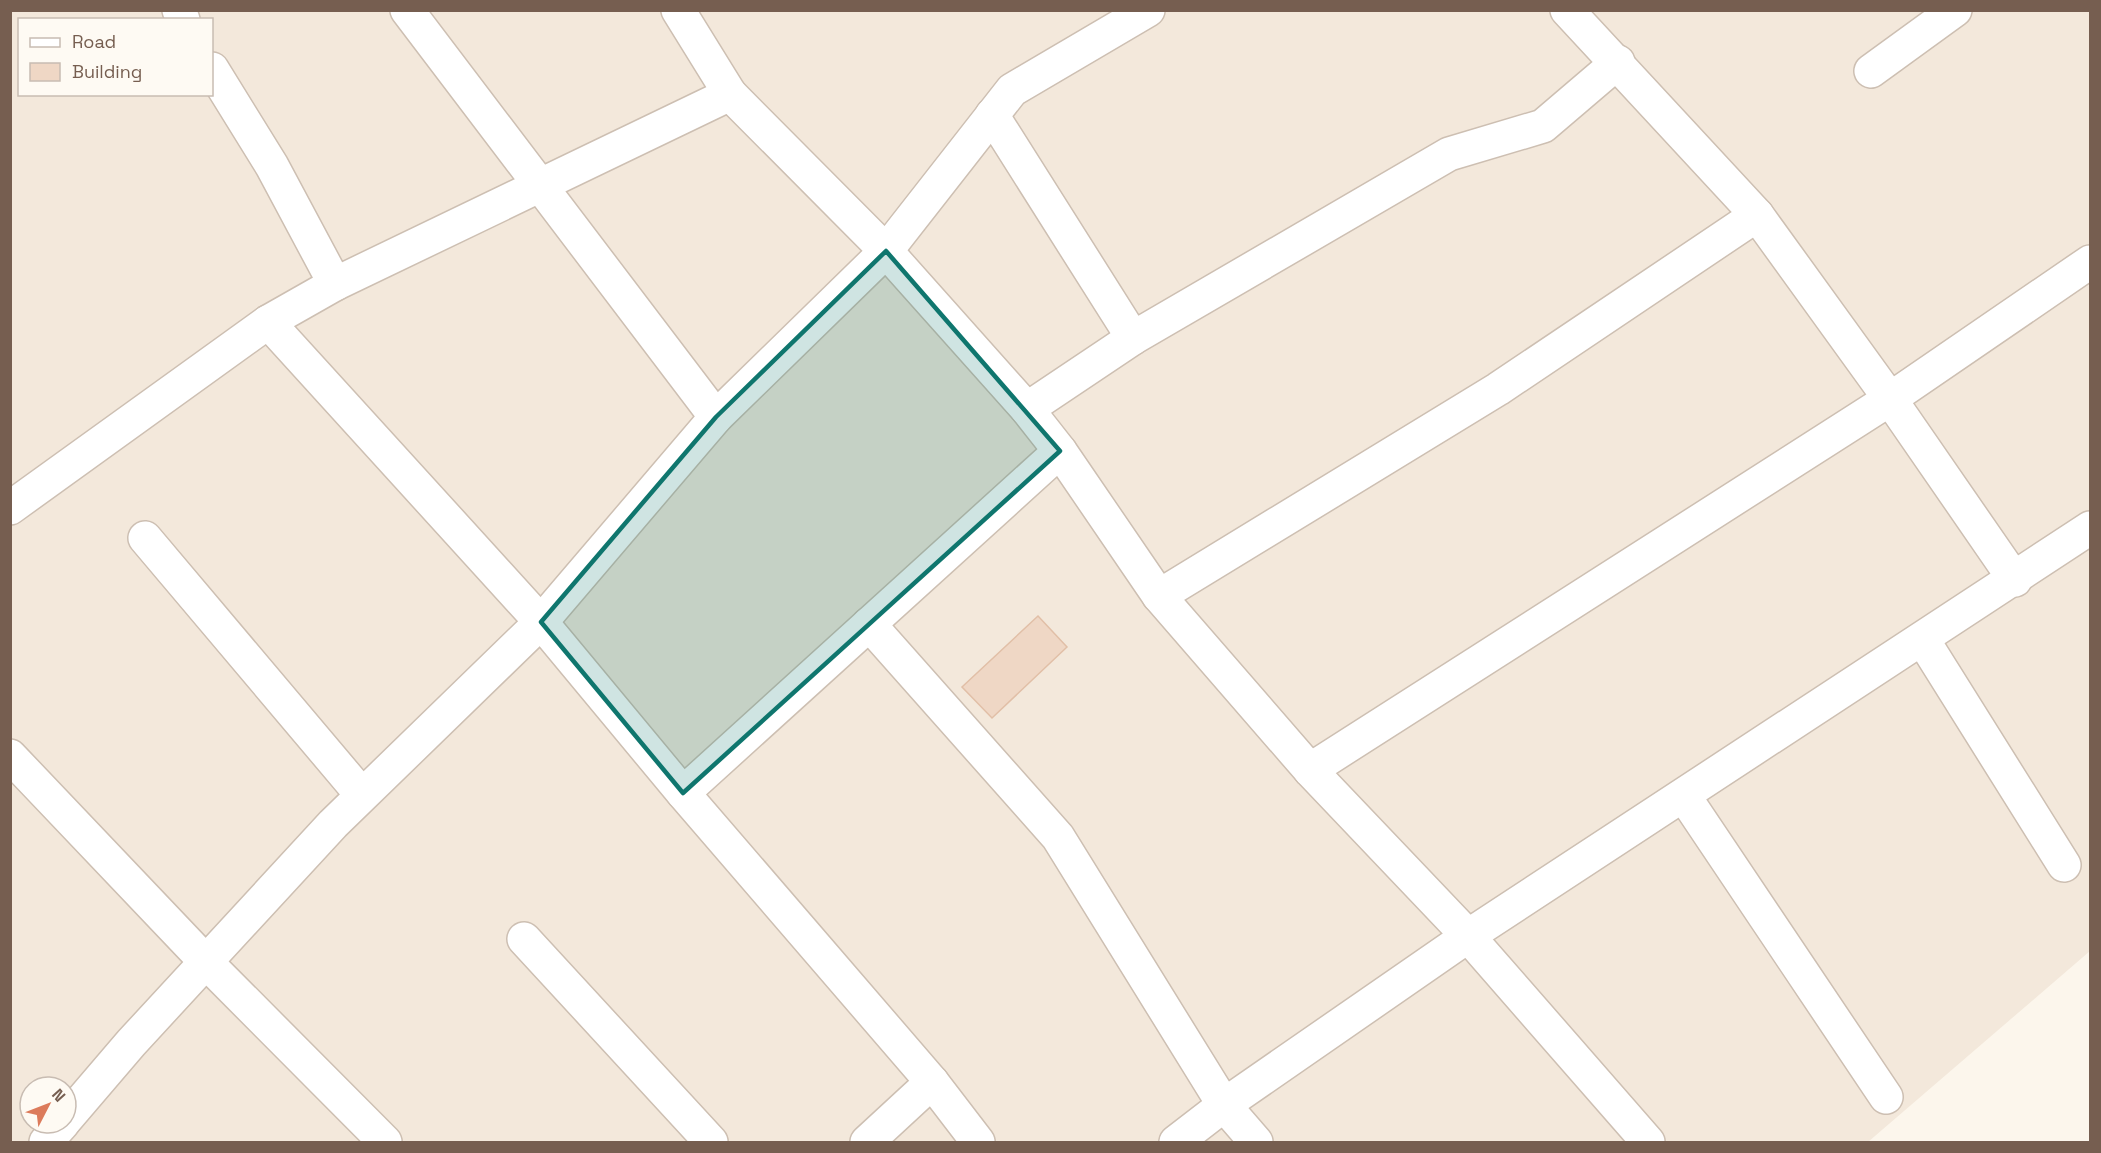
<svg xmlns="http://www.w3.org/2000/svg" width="2101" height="1153" font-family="'Space Grotesk',sans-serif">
<rect width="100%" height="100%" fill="#fcf6ec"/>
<!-- residential -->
<path fill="#f3e8db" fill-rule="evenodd" d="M10 11H2090V951L1868 1142H11ZM20 20H212V94H20ZM30 1087H66V1123H30Z"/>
<!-- building -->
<path fill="#efd7c5" stroke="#e1bfa7" stroke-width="1.5" d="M1038 616 1067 647 992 718 962 687Z"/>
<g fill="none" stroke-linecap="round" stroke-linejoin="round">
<!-- minor casing -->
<g stroke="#cdbfb2" stroke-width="36">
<g id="minor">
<path d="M179 10 183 20"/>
<path d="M407 10 716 417"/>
<path d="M678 10 730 94"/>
<path d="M1567 10 1757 215 1890 399 2015 580"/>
<path d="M212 69 272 166 335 284 730 94 886 251 1027 409 1060 451 1159 596 1310 770 1468 936 1648 1142"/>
<path d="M1871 71 1955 10"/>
<path d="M992 115 1133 338"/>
<path d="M268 322 541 622 683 793 932 1082 978 1142"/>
<path d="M1027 409 1133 338 1449 154 1543 126 1618 62"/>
<path d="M10 508 268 322 335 284"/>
<path d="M145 538 362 795"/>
<path d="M1159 596 1498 389 1757 215"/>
<path d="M869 624 1058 837 1224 1105 1256 1142"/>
<path d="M1923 640 2064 865"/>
<path d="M10 756 206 962 385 1142"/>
<path d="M1310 770 1890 399 2090 262"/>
<path d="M683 793 1060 451"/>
<path d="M1684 796 1886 1097"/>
<path d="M524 939 711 1142"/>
<path d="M66 1119 131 1043 333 824 541 622 716 417 886 251 1012 90 1148 10"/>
<path d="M46 1142 63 1123"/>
<path d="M867 1142 932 1082"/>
<path d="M1176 1142 1224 1105 1468 936 2090 528"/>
</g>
</g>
<!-- minor -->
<use href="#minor" stroke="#fff" stroke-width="33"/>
</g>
<!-- marked area -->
<path fill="#0f766e" fill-opacity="0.2" stroke="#0f766e" stroke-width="4.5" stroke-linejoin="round" d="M886 251 1060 451 683 793 541 622 716 417Z"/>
<!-- border -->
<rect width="2101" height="1153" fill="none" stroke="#765e50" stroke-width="24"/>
<!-- legend -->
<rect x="18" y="18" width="195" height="78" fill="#fefaf3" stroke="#c8bcb2" stroke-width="1.5"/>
<rect x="30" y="38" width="30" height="9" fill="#ffffff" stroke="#c8bcb2" stroke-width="1.5"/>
<text x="72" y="48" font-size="18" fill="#765e50">Road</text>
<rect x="30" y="63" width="30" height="18" fill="#efd7c5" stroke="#c8bcb2" stroke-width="1.5"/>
<text x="72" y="78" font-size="18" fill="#765e50">Building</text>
<!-- north arrow -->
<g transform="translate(48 1105) rotate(48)"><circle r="28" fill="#fefaf3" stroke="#c8bcb2" stroke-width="1.5"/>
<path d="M0-4.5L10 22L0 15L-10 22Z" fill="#dc7b5b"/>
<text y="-9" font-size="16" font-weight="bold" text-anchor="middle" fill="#765e50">N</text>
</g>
</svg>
